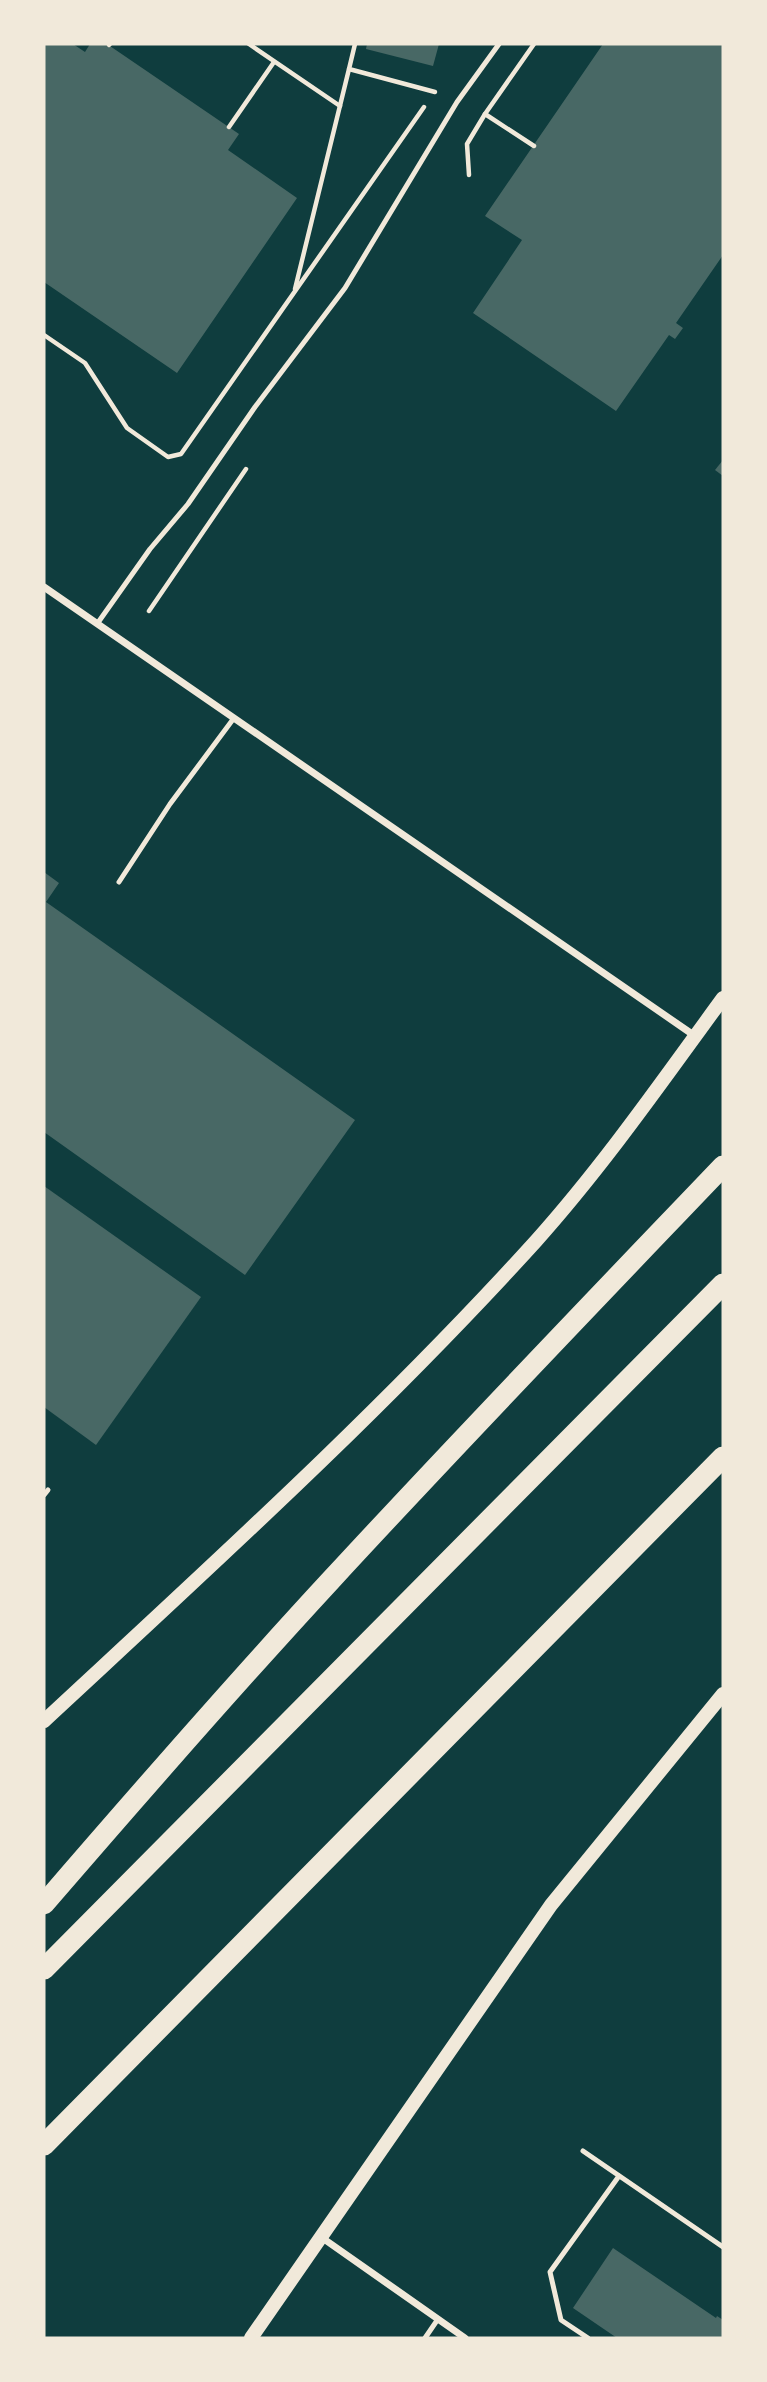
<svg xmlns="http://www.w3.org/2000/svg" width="767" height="2382" font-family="Georgia,serif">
<rect width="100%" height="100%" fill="#0f3d3e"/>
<!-- building -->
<g fill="#486865">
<path d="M44 44H73L85 52 90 44H107L239 134 228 150 297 198 177 373 44 282Z"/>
<path d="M367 44H439L433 66 366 49Z"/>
<path d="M603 44H723V255L676 323 683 328 675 339 669 335 616 411 473 313 522 240 485 216Z"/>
<path d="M723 460V476L715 470Z"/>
<path d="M44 872 59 883 46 902 355 1120 245 1275 44 1132Z"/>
<path d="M44 1186 201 1297 96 1445 44 1407Z"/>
<path d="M613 2248 716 2318 717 2316 723 2320V2338H617L573 2308Z"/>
</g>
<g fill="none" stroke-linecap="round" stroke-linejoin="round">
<!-- path -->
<g stroke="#f1e9da" stroke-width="4.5">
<path d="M249 44 340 106"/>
<path d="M355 44 349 69 435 92"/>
<path d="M109 45 110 44"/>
<path d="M485 114 534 146"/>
<path d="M229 127 274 62"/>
<path d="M469 175 467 144 485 114 534 44"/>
<path d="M295 289 349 69"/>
<path d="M44 335 85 363 127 428 168 457 181 454 424 107"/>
<path d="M149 611 246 469"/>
</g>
<!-- service -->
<g stroke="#f1e9da" stroke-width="5">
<path d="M97 624 150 549 188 504 255 407 345 288 457 102 499 44"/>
<path d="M119 882 170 804 234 718"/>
<path d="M44 1495 48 1490"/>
<path d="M583 2151 723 2247"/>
<path d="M425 2338 438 2319"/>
<path d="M588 2338 561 2320 550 2272 619 2176"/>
</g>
<!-- minor -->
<g stroke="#f1e9da" stroke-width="7">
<path d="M44 587 695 1036"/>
<path d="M321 2237 465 2338"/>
</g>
<!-- secondary -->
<g stroke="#f1e9da" stroke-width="14">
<path d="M44 1721C212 1565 382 1411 536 1241 604 1165 663 1080 723 998"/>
<path d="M251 2338 551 1905 723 1694"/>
</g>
<!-- motorway -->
<g stroke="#f1e9da" stroke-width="21">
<path d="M44 1904C138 1795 233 1686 331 1580 460 1440 592 1303 723 1166"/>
<path d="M44 1969 723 1284"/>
<path d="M44 2145 723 1457"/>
</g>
</g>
<!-- border -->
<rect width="767" height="2382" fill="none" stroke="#f1e9da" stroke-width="91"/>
</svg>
